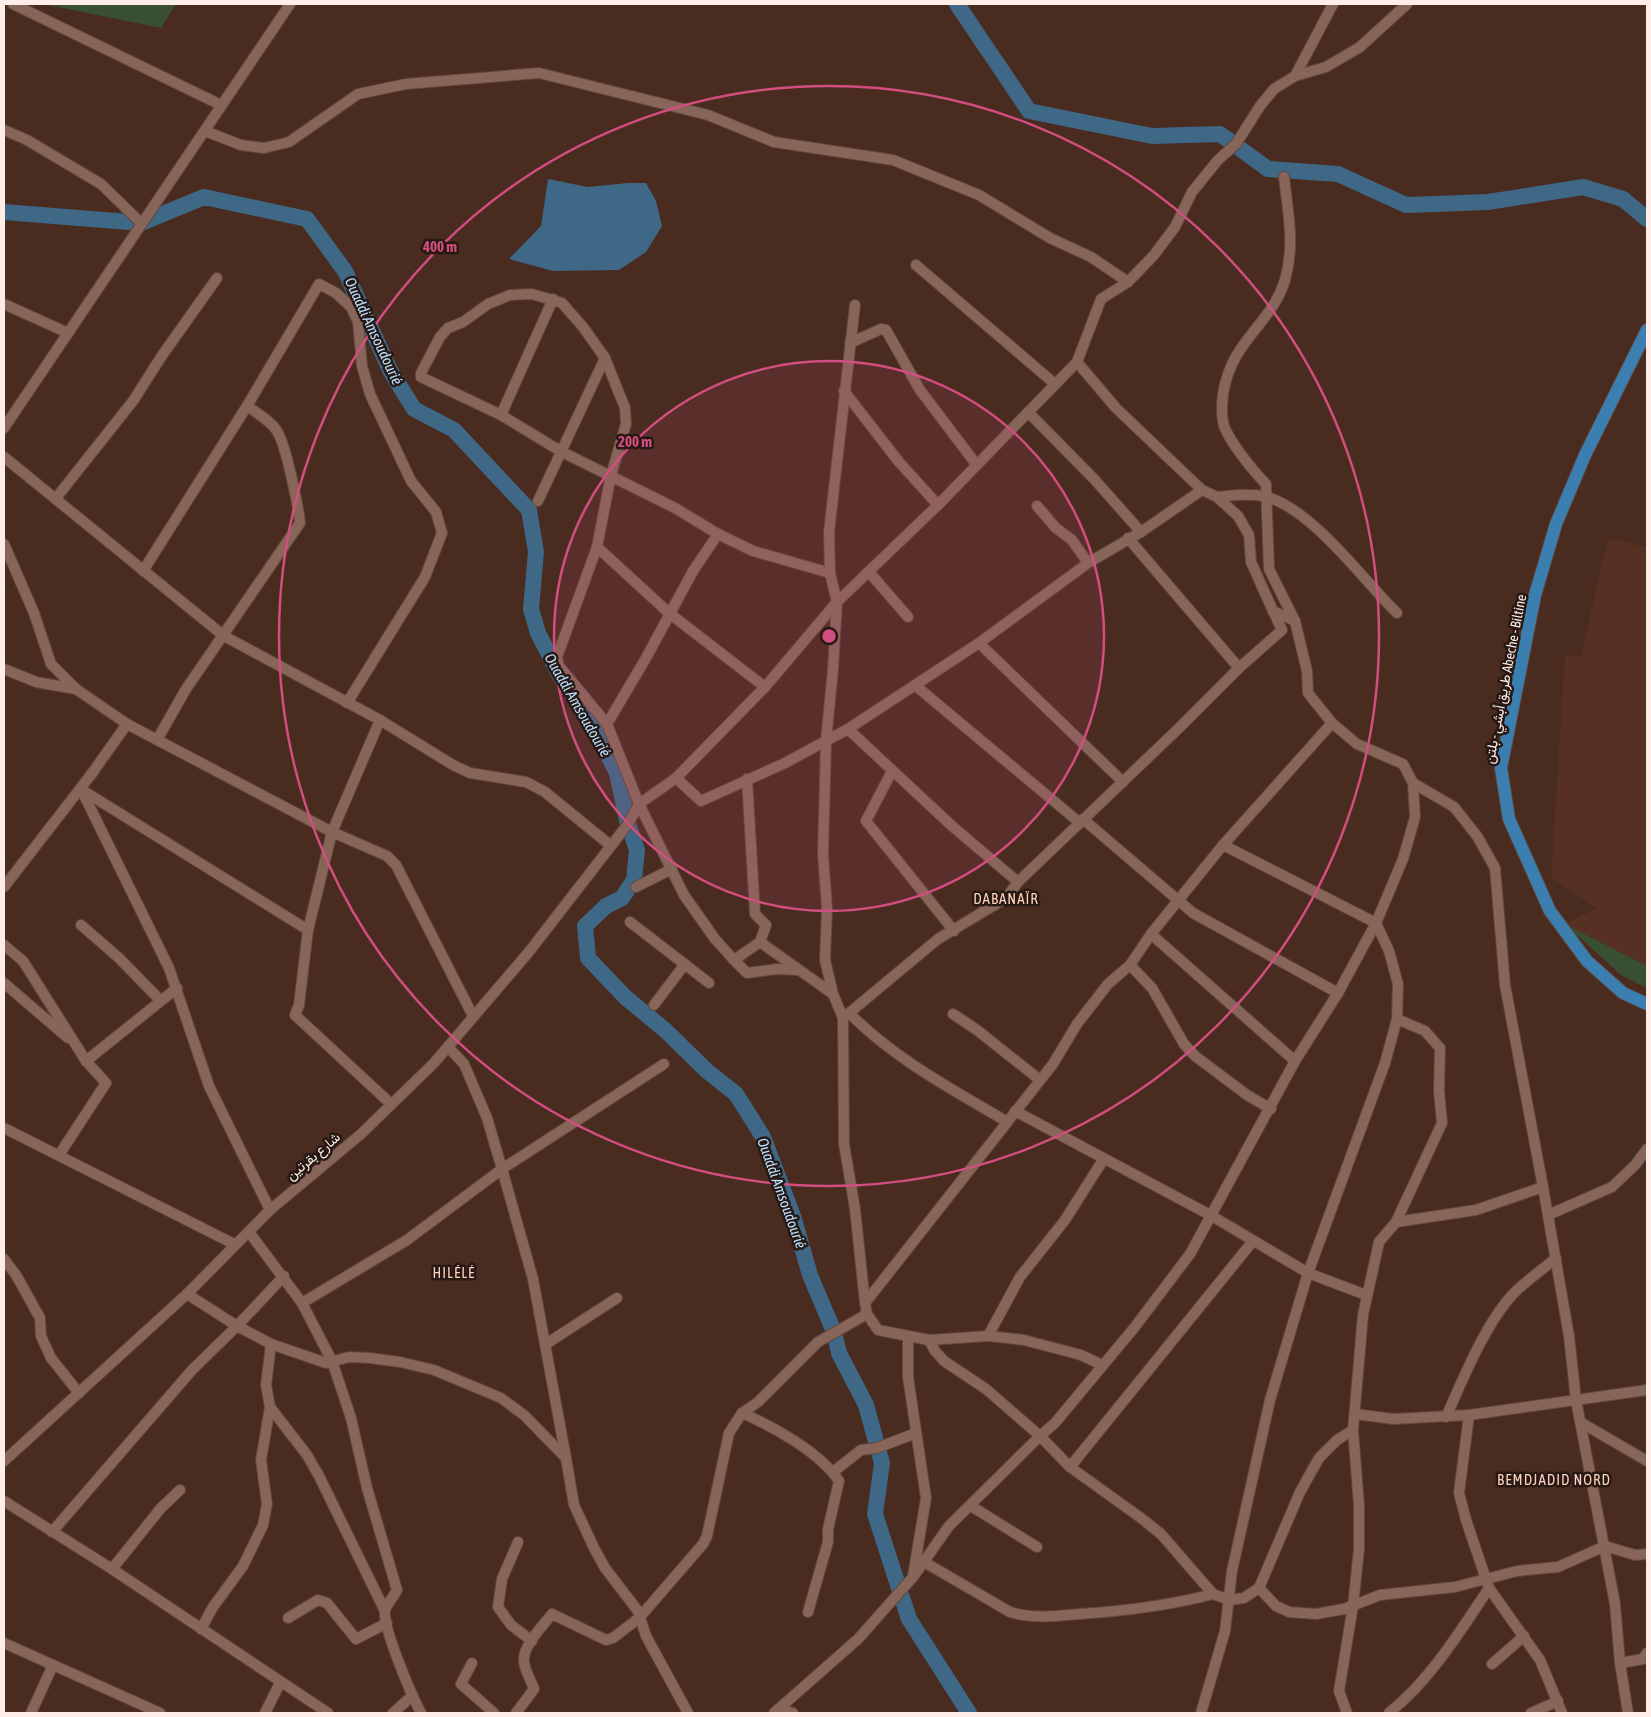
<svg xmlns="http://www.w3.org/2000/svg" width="1651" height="1717" font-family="'Asap Condensed',Vazirmatn,sans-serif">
<rect width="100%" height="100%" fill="#492b20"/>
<!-- built -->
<path fill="#563123" d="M1608 538 1646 547 1647 545V966L1565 924 1597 908 1551 877 1565 655 1581 656Z"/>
<!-- green -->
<g fill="#394f31">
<path d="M43 4H176L161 28Z"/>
<path d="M1565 924 1647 966V988L1621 975Z"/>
</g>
<!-- water -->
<path fill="#3e6886" d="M548 179 588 187 628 183H646L656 201 662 226 646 252 619 270 553 271 509 259 541 226Z"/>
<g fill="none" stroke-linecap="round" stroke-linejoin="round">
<!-- river -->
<g stroke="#3e6886" stroke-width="16">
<path d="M957 4 1029 111 1152 136 1220 134 1268 169 1338 174 1406 205 1488 202 1583 187 1623 199 1647 219"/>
<path d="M4 212 141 223 204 197 307 219 345 271 391 372 414 409 454 430 529 510 536 552 531 609 538 633 559 674 590 720 617 773 628 824 637 850 634 880 622 898 606 906 585 926 588 958 625 997 665 1030 707 1071 736 1094 763 1137 793 1216 810 1275 834 1332 839 1353 866 1405 882 1463 875 1514 909 1619 969 1713"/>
</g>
<!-- minor casing -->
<g stroke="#60473e" stroke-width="12">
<g id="minor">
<path d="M13 4 221 105"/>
<path d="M1295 76 1333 4"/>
<path d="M4 130 27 140 101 184 141 223"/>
<path d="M205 131 241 145 264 148 289 142 358 94 406 84 539 73 708 115 774 142 893 160 979 195 1050 238 1091 257 1128 282"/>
<path d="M916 265 1055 384"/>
<path d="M4 304 68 333"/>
<path d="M850 343 881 329 886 330 920 390 976 464"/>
<path d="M844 391 899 462 938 505"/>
<path d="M1028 412 1094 479 1141 532"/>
<path d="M501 415 553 299"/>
<path d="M4 428 290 4"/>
<path d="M4 457 224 636 380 720 453 765 470 773 526 782 545 792 610 845"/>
<path d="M1202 490 1217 497 1238 516 1249 535 1251 562 1273 611"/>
<path d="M1217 497C1233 495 1250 493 1267 497 1313 510 1363 580 1397 613"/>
<path d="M56 498 133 401 161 357 217 278"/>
<path d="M538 501 605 358"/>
<path d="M1037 506 1056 528 1072 540 1088 563"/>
<path d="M1128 538 1239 668"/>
<path d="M4 544 34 613 51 664 76 689 127 724 332 832 387 856 396 865 473 1016"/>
<path d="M597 547 669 613 765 687"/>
<path d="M143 571 247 406 319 284 336 293 351 307 358 322 362 366 370 394 411 481 436 512 442 533 425 577 347 703"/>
<path d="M869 572 908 617"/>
<path d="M979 643 1123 782"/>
<path d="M4 669 36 682 76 689"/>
<path d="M916 686 1080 823"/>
<path d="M380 720 332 832 308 930 299 1005 295 1015 391 1104"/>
<path d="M607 724 646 658 693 571 718 534"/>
<path d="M848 729 952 826 1018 882"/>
<path d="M157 740 186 689 300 523C298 505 286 445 277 431 271 421 258 414 247 406"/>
<path d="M892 771 866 821 954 931"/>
<path d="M90 776 127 724"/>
<path d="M676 778 701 801 785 763 848 729 979 643 1088 563 1141 532 1202 490 1116 408 1077 362"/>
<path d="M747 779 755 914 766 925 760 942 833 994"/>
<path d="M1413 783 1454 807 1477 836 1495 868 1505 985 1543 1187 1569 1336 1576 1400 1615 1604 1620 1663 1628 1713"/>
<path d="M81 789 169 968 209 1086 270 1210"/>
<path d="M82 790 308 930"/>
<path d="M1083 819 1193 913 1338 993"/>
<path d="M4 887 93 772"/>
<path d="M636 887 672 869"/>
<path d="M630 922 709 983"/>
<path d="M81 925 119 958 160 1000"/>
<path d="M1151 934 1295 1061"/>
<path d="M760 942 734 960 715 939 684 895 639 804 607 724 559 666 557 657 597 547 611 475 626 424 625 408 605 358 583 327 562 303 532 294 510 295 488 304 463 322 448 328 440 337 421 373V377L501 415 562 452 675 508 718 534 753 551 830 573"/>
<path d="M4 945 23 961 86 1061 106 1083 59 1155"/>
<path d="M734 960 747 973 777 969 799 970"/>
<path d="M1130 965 1152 988 1184 1044 1195 1056 1247 1095 1271 1109"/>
<path d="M4 983 68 1038"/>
<path d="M654 1005 685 964"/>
<path d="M849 1013C895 1059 951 1089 1006 1121"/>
<path d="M953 1014 977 1030 1040 1080"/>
<path d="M843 1018 833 994 825 960 827 909 823 854 826 741 833 669 837 602 830 573 829 532 855 305"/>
<path d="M448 1047 464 1064 487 1118 502 1169 533 1279 566 1458"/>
<path d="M86 1061 177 988"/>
<path d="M1015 1111 1212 1216 1308 1273 1366 1295"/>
<path d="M4 1128 234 1244"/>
<path d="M1548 1215 1612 1187 1635 1165 1647 1149"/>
<path d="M1396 1222 1442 1123 1439 1091 1440 1048 1425 1031 1397 1019"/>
<path d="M249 1232 302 1303 332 1361 351 1418 367 1488 397 1590C394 1596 387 1604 385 1610 382 1627 412 1696 421 1713"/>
<path d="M4 1259 16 1275 40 1318 41 1336 51 1358 79 1393"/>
<path d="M187 1294 237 1326 271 1344 326 1363 349 1357 370 1358 400 1362 434 1370 501 1398 524 1415 566 1458 574 1505 595 1550 605 1568 638 1611 646 1636 688 1713"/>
<path d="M302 1303 407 1240 502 1169 664 1064"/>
<path d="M865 1303 855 1209 844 1144 843 1018 938 939 1006 898 1018 882 1179 728 1239 668 1282 630 1273 611 1295 621"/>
<path d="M988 1336 1020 1277 1065 1220 1103 1160"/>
<path d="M908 1337V1377L926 1498 913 1576"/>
<path d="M929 1340 935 1351 944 1361 986 1389 1040 1436 1070 1467 1141 1518 1161 1534 1213 1594 1229 1600 1244 1598 1259 1588 1300 1492 1319 1458 1337 1440 1353 1430 1363 1315 1379 1242 1396 1222 1476 1210 1543 1187"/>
<path d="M546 1344 617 1298"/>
<path d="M1102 1365 1081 1355 1024 1340 988 1336 929 1340 878 1330 867 1314 865 1303 1053 1064 1077 1024 1108 984 1130 965 1151 934 1223 845 1332 723"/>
<path d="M270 1407 307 1455 319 1476 385 1611"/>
<path d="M742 1413C772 1426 820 1452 839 1481L828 1529V1542L808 1612"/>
<path d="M1355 1414 1393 1419 1469 1415 1647 1390"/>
<path d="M1469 1415 1459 1493 1466 1520 1489 1588 1540 1660 1562 1713"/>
<path d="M1446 1417C1463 1379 1486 1322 1514 1293 1527 1280 1542 1270 1556 1258"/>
<path d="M1580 1422 1647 1461"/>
<path d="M4 1461 187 1294 270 1210 361 1134 434 1063 528 953 628 824 639 804 676 778 765 687 837 602 938 505 1077 362 1101 299 1128 282 1154 255 1175 227 1192 192 1218 160 1236 144 1260 106 1274 89 1295 76 1326 67 1360 47 1407 4"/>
<path d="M1070 1467 1253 1241"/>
<path d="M833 1472 861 1450 877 1448 916 1433"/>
<path d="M4 1501 112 1569 328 1713"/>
<path d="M971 1506 1037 1547"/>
<path d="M52 1532 192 1370 237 1326 284 1276"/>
<path d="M518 1542 502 1579 498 1607 511 1625 532 1641"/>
<path d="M924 1562 1010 1612C1032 1619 1057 1616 1079 1614 1125 1611 1168 1606 1213 1594"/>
<path d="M112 1569 161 1508 180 1490"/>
<path d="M1259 1588 1276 1606 1289 1612 1316 1614 1344 1609 1380 1595 1455 1587 1517 1571 1558 1567 1605 1546 1635 1555 1647 1554"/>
<path d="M288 1618 318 1600 327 1603 356 1639 387 1623"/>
<path d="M201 1629 213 1607 243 1566 263 1525 267 1504 261 1460 270 1407 266 1385 271 1344"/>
<path d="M4 1643 160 1713"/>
<path d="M472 1663 461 1684 494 1713"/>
<path d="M1620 1663 1643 1659 1647 1653"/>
<path d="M1492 1664 1524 1636"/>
<path d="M778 1709 793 1713"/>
<path d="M31 1713 53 1665"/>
<path d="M265 1713 280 1683"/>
<path d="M393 1713 412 1696"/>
<path d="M516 1713 534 1689C531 1680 525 1671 524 1662 522 1646 543 1626 552 1614L606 1640 613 1638 639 1618 703 1544 707 1536 729 1433 742 1413 758 1402 818 1342 867 1314"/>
<path d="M774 1713 858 1639 913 1577 949 1526 1040 1436 1055 1423 1134 1328 1190 1254 1295 1061 1338 993 1376 923 1403 859 1415 817 1413 783 1403 764 1357 744 1332 723 1308 693 1307 671 1295 621 1269 569 1266 484C1254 472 1226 438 1223 422 1219 396 1227 368 1242 347 1258 324 1277 307 1285 280 1295 245 1288 212 1284 177"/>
<path d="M1201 1713 1225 1631 1232 1571 1270 1400 1308 1273 1385 1063 1397 1019 1398 984 1389 951 1376 923 1223 845"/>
<path d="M1347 1713 1339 1691 1353 1606 1359 1549V1505L1353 1430"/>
<path d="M1389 1713C1431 1679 1459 1633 1489 1588"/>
<path d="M1531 1713 1558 1701"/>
</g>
</g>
<!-- major casing -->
<g stroke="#60473e" stroke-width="14">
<path id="major" d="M1647 330 1585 455 1556 524 1535 595 1501 768 1509 819 1550 911 1587 961 1623 993 1647 1004"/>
</g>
<!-- minor -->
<use href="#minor" stroke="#886559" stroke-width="10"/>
<!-- major -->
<use href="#major" stroke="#3b7fb1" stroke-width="12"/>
</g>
<!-- distance rings -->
<circle cx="829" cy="636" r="275" fill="#d14e7e" fill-opacity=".12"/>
<g fill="none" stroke="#d14e7e" stroke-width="2.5">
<circle cx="829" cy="636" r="275"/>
<circle cx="829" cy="636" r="550"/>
</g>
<g text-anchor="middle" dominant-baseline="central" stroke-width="5" stroke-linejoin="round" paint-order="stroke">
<!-- street labels -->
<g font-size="14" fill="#ffeee8" stroke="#261813">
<text transform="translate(1505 679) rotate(-79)">طريق أبشي - بلتن Abeche - Biltine</text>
<text transform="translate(313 1156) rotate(-40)">شارع بقرتين</text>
</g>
<!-- water labels -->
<g font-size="15" font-style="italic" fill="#b9e0fe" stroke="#261813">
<text transform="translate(374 331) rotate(65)">Ouaddi Amsoudourié</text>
<text transform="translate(578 705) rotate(60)">Ouaddi Amsoudourié</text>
<text transform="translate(782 1193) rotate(70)">Ouaddi Amsoudourié</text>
</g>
<!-- neighbourhood labels -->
<g font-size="15" letter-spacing="1" fill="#ffd1bb" stroke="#261813">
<text x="1006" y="898">DABANAÏR</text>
<text x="454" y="1272">HILÉLÉ</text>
<text x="1554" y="1479">BEMDJADID NORD</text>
</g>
</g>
<circle cx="829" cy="636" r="8" fill="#d14e7e" stroke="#261813" stroke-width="2.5"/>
<g font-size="15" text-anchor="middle" font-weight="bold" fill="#d14e7e" stroke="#261813" stroke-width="5" stroke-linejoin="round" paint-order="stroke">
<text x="440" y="252">400 m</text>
<text x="635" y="447">200 m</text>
</g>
<!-- border -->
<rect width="1651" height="1717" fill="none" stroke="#ffeee8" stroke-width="10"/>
</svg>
